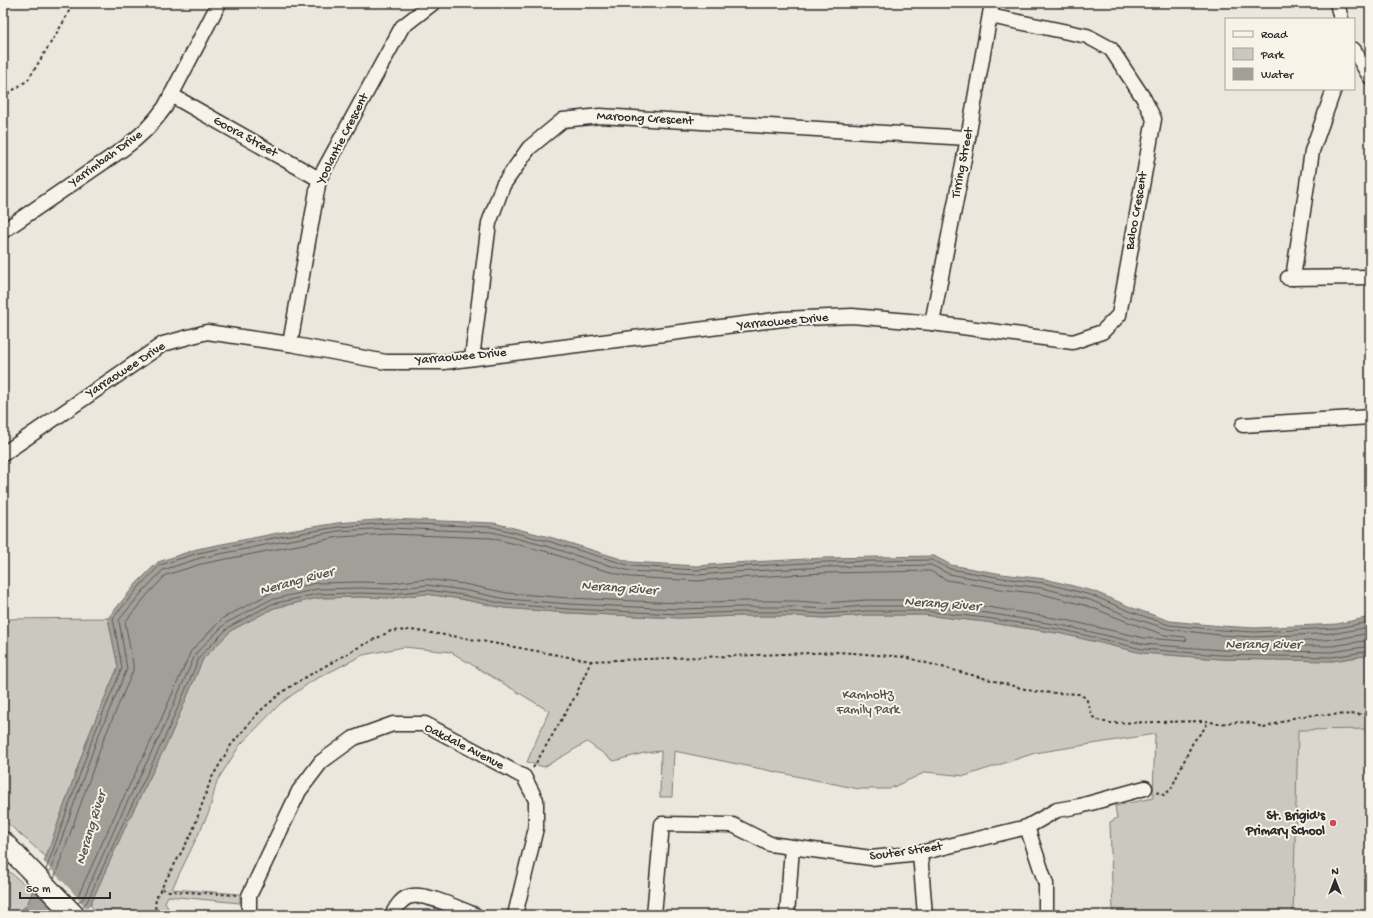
<svg xmlns="http://www.w3.org/2000/svg" width="1373" height="918" font-family="'Gochi Hand',sans-serif">
<rect width="100%" height="100%" fill="#ebe7dd"/>
<filter id="ink" filterUnits="userSpaceOnUse"><feTurbulence type="fractalNoise" baseFrequency=".025" numOctaves="2"/><feDisplacementMap in="SourceGraphic" scale="8" xChannelSelector="R" yChannelSelector="G"/><feConvolveMatrix kernelMatrix="1 2 1 2 8 2 1 2 1" color-interpolation-filters="sRGB"/></filter>
<g filter="url(#ink)">
<!-- built -->
<path fill="#dbd7ce" d="M1370 729V915H1293L1298 730Z"/>
<!-- green -->
<g fill="#cbc8bf" stroke="#7b7a75">
<path d="M426 594 461 599 504 608 568 613 679 618 743 616H794L824 618 867 615H924L986 622 1063 634 1142 653 1221 659 1333 661 1370 655V729L1298 730 1293 915H1113L1110 822 1117 818 1115 806 1153 798 1155 734 1035 753 965 776 926 772 889 789H859L674 751 672 797H660L661 751 644 753 614 761 587 742 544 767 527 762 549 711 451 652 404 647 363 655 312 681 281 703 240 745 217 781 209 812 172 889 240 894V903L168 896 165 902 171 915H99L90 905 128 821 170 737 203 659 232 630 274 608 318 598 360 597 392 598Z"/>
<path d="M108 618 118 667 89 735 46 857 3 819V619Z"/>
<path d="M3 866 33 892 27 905 15 915H3Z"/>
</g>
<!-- water -->
<path fill="#a29f98" stroke="#72716c" d="M389 519 494 523 553 538 631 562 697 566 733 563 825 558 934 556 951 565 1002 574 1045 579 1093 591 1133 608 1170 621 1221 626 1255 628 1337 624 1370 617V655L1333 661 1221 659 1142 653 1063 634 986 622 924 615H867L824 618 793 616H743L679 618 568 613 504 608 461 599 426 594 392 598 360 597 318 598 274 608 232 630 203 659 170 737 128 821 90 905 78 915H15L27 905 46 857 89 735 118 667 108 618 136 584 158 562 197 549 283 532 337 523Z"/>
<!-- pier -->
<path fill="#ebe7dd" d="M43 861 71 890 88 910 81 915H60L32 887Z"/>
<g fill="none" stroke-linecap="round" stroke-linejoin="round">
<!-- shore -->
<g stroke="#5b5957" stroke-width="1">
<path d="M1370 633 1338 639 1292 642 1290 644 1292 646H1332L1370 640"/>
<path d="M46 870 93 737 122 668 113 618 139 587 160 565 198 553 284 536 338 527 389 523 493 527 551 542 631 566 697 570 733 567 825 562 932 560 950 569 1002 578 1044 583 1091 595 1132 612 1169 625 1220 630 1255 632 1337 628 1370 622"/>
<path d="M49 874 97 739 127 669 119 620 143 591 163 570 200 558 285 541 338 531 389 528 492 532 550 547 590 560 630 571 698 575 734 572 825 567 931 565 949 574 1001 583 1043 588 1090 600 1130 617 1168 629 1220 635 1255 637 1337 633 1370 627"/>
<path d="M54 879 103 741 133 671V664L125 622 147 595 166 575 201 564 339 537 389 534 491 538 548 552 588 566 630 577 698 581 734 578 825 573 930 571 947 580 1000 589 1042 594 1088 606 1128 622 1165 635 1185 637 1187 639 1185 641 1144 638 1066 620 988 607 925 600H867L824 603 794 601H743L679 603 569 598 507 593 464 584 426 579 391 583 360 582 317 583 271 593 223 618 191 651 156 731 115 815 78 896 74 899"/>
<path d="M78 903 83 899 120 817 161 733 196 653 226 623 270 600 317 589 360 588 391 589 427 585 463 590 506 599 569 604 679 609 743 607H794L824 609 867 606H924L987 613 1065 626 1143 644 1221 650 1332 652 1370 646"/>
<path d="M82 907 87 902 125 819 166 735 200 656 229 627 272 604 317 594 360 593 392 594 427 590 462 595 505 604 569 609 679 614 743 612H794L824 614 867 611H924L986 618 1064 630 1142 649 1221 655 1332 657 1370 651"/>
</g>
<!-- street casing -->
<g stroke="#2b2b2b" stroke-width="17">
<g id="street">
<path d="M1337 3 1341 19"/>
<path d="M1354 50 1370 77"/>
<path d="M171 95 319 179"/>
<path d="M3 231 123 149C140 137 153 124 165 107L219 3"/>
<path d="M1288 278 1370 277"/>
<path d="M1293 278 1312 151 1334 89"/>
<path d="M932 323 968 138 992 3"/>
<path d="M290 344 319 179 402 27 433 3"/>
<path d="M472 358 489 223 503 185 529 148 563 120 600 116 968 138"/>
<path d="M1243 425 1370 417"/>
<path d="M3 454 163 344 207 332 290 344 386 362H444L783 319 852 316 932 323 1073 342 1102 332 1119 315 1154 119 1144 99 1111 49 1087 36 990 16"/>
<path d="M1027 827 1046 884V915"/>
<path d="M920 853 925 915"/>
<path d="M249 915V896L299 791 321 762 354 738 393 724H425L524 777 536 800V828L515 915"/>
<path d="M392 915C396 908 400 900 408 897 424 891 459 909 475 915"/>
<path d="M654 915 662 824 733 825 770 844 871 858 920 853 1027 827 1057 810 1080 806 1145 788"/>
<path d="M787 915 792 847"/>
</g>
</g>
<!-- secondary casing -->
<g stroke="#2b2b2b" stroke-width="23">
<path id="secondary" d="M3 842 74 915"/>
</g>
<!-- path -->
<g stroke="#2b2b2b" stroke-width="2" stroke-dasharray="3 3" stroke-linecap="butt">
<path d="M3 97 28 80 64 21 73 3"/>
<path d="M533 768 576 695 591 661"/>
<path d="M1156 792 1164 795 1171 789 1193 742 1205 728 1207 721"/>
<path d="M162 889 169 891 236 895"/>
<path d="M156 915 155 904 157 896 192 833 211 779 231 745 259 712 282 692 306 677 359 647 391 631 411 630 465 638 591 661 839 652 904 657 1036 692 1079 694 1086 698 1093 717 1098 720 1109 723 1207 721 1218 724 1238 722 1252 723 1264 728 1296 717 1314 715 1370 714"/>
</g>
<!-- street -->
<use href="#street" stroke="#f7f3e8" stroke-width="14"/>
<!-- secondary -->
<use href="#secondary" stroke="#f7f3e8" stroke-width="20"/>
</g>
</g>
<!-- markers -->
<circle fill="#d1495b" stroke="#f7f3e8" stroke-width="1.5" cx="1333" cy="823" r="4"/>
<g text-anchor="middle" dominant-baseline="central" stroke-width="4" stroke-linejoin="round" paint-order="stroke">
<!-- street labels -->
<g font-size="13" fill="#2b2b2b" stroke="#f7f3e8">
<text transform="translate(645 119) rotate(3)">Maroong Crescent</text>
<text transform="translate(245 137) rotate(29)">Goora Street</text>
<text transform="translate(343 139) rotate(-63)">Yoolantie Crescent</text>
<text transform="translate(106 159) rotate(-36)">Yarrimbah Drive</text>
<text transform="translate(963 163) rotate(-79)">Tirring Street</text>
<text transform="translate(1137 211) rotate(-80)">Baloo Crescent</text>
<text transform="translate(783 322) rotate(-5)">Yarraowee Drive</text>
<text transform="translate(461 357) rotate(-5)">Yarraowee Drive</text>
<text transform="translate(126 370) rotate(-33)">Yarraowee Drive</text>
<text transform="translate(464 747) rotate(27)">Oakdale Avenue</text>
<text transform="translate(906 852) rotate(-8)">Souter Street</text>
</g>
<!-- park labels -->
<g font-size="13" fill="#535250" stroke="#f7f3e8">
<text x="868" y="695">Kamholtz<tspan x="868" dy="15">Family Park</tspan></text>
</g>
<!-- poi labels -->
<g font-size="13" font-weight="bold" fill="#2b2b2b" stroke="#f7f3e8" text-anchor="end">
<text x="1325" y="816">St. Brigid's<tspan x="1325" dy="15">Primary School</tspan></text>
</g>
<!-- water labels -->
<g font-size="14" font-style="italic" fill="#555451" stroke="#f7f3e8">
<text transform="translate(297 582) rotate(-15)">Nerang River</text>
<text transform="translate(619 589) rotate(4)">Nerang River</text>
<text transform="translate(942 605) rotate(4)">Nerang River</text>
<text x="1263" y="645">Nerang River</text>
<text transform="translate(92 828) rotate(-73)">Nerang River</text>
</g>
</g>
<!-- margin -->
<rect width="1373" height="918" fill="none" stroke="#f7f3e8" stroke-width="16"/>
<rect x="8" y="8" width="1357" height="902" fill="none" stroke="#2b2b2b" stroke-width="1.5" filter="url(#ink)"/>
<!-- legend -->
<rect x="1225" y="18" width="130" height="72" fill="#f7f3e8" stroke="#a5a39c"/>
<rect x="1233" y="31" width="20" height="6" fill="#f7f3e8" stroke="#a5a39c"/>
<text x="1261" y="38" font-size="12" fill="#2b2b2b">Road</text>
<rect x="1233" y="48" width="20" height="12" fill="#cbc8bf" stroke="#a5a39c"/>
<text x="1261" y="58" font-size="12" fill="#2b2b2b">Park</text>
<rect x="1233" y="68" width="20" height="12" fill="#a29f98" stroke="#a5a39c"/>
<text x="1261" y="78" font-size="12" fill="#2b2b2b">Water</text>
<!-- north arrow -->
<g transform="translate(1335 880)" stroke="#f7f3e8" stroke-width="3" paint-order="stroke">
<path d="M0-3L7 15L0 10L-7 15Z" fill="#2b2b2b"/>
<text y="-6" font-size="11" font-weight="bold" text-anchor="middle" fill="#2b2b2b">N</text>
</g>
<!-- scale -->
<path d="M20 892v6h90v-6" fill="none" stroke="#2b2b2b" stroke-width="2"/>
<text x="26" y="892" font-size="12" fill="#2b2b2b" stroke="#f7f3e8" stroke-width="3" paint-order="stroke">50 m</text>
</svg>
